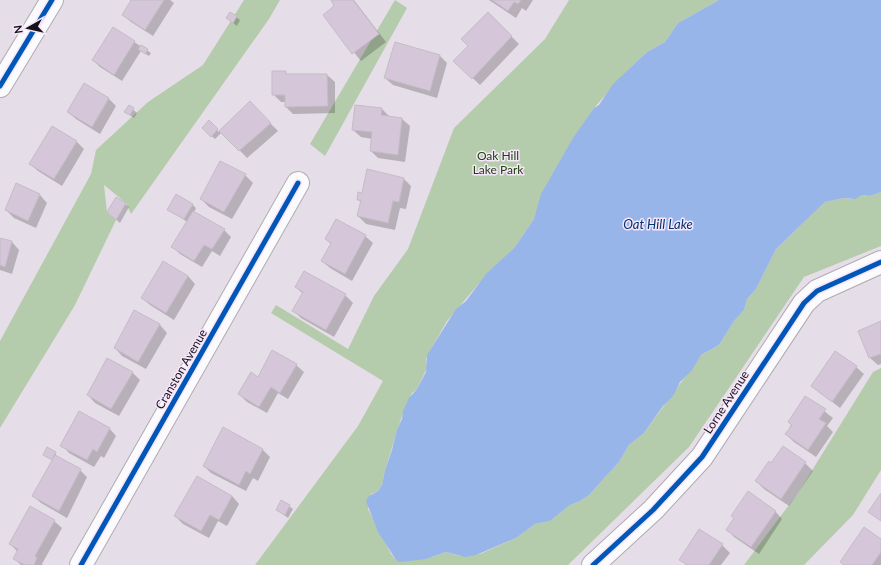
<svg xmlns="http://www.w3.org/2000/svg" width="881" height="565" font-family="Lato,sans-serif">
<rect width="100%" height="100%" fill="#e5dde8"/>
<!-- green -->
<g fill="#b5ccac">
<path d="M244 0H280L269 19 131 214 126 203 104 185 107 212 116 220 75 305 0 428V341L91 174 96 150 148 102 203 65Z"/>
<path d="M395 0 407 8 325 156 310 144Z"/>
<path d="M569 0H719L678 23 665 42 647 52 628 70 594 108 559 163 534 219 523 235 515 247 487 274 447 321 432 347 426 359 427 368 417 389 412 393 402 416 385 470 382 485 378 491 371 494 368 509 391 554 396 560 432 557 446 552 460 556 480 554 516 538 535 524 550 521 570 505 580 501 589 495 619 462 629 445 644 433 701 355 719 345 734 321 744 310 747 299 756 289 776 249 825 202 844 198 851 199 862 195 870 196 881 192V246L804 277 689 447 568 565H255L358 426 383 381 271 313 276 305 348 349 374 296 408 249 454 128 545 39Z"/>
<path d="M881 368V470L853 515 804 565H744L798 493 873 372Z"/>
</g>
<!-- water -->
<path fill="#98b5e9" d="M719 0H881V192L870 196 862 195 855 199 844 198 825 202 776 249 756 289 747 299 744 310 734 321 719 345 701 355 692 370 680 382 673 396 663 406 644 433 629 445 619 462 589 495 580 501 570 505 550 521 535 524 516 538 476 555 465 557 446 552 426 559 400 562 396 560 378 532 366 501 369 496 378 491 382 485 385 470 392 450 397 430 402 419 403 411 409 398 417 389 426 372 427 355 432 347 456 309 466 301 486 274 515 247 523 235 534 219 541 194 573 138 594 108 599 105 613 84 647 52 665 42 678 23Z"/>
<!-- shadow -->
<g fill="#0003">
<path d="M132 0H170L174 3 153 36 131 22 123 15Z"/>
<path d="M333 0H354L386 42 361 61 324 15 336 6Z"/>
<path d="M489 0H533L526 11 522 8 516 18Z"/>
<path d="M231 13 240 20 237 26 227 18Z"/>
<path d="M488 13 519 44 480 85 455 61 470 46Z"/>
<path d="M113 28 151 53 149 56 141 51 122 81 100 67 93 60Z"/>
<path d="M440 56 447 63 437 98 393 85 385 78Z"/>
<path d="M285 72 288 75H327L335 82V113L293 114 286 107V102H281L273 94Z"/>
<path d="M85 85 109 99 116 106 100 134 76 119 68 112Z"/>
<path d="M250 103 278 131 247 158 222 132 215 139 203 128 209 122 219 132Z"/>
<path d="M129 106 137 113 134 118 125 112Z"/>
<path d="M382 109 390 117 402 119 410 126 405 162 378 158 371 151 372 139 361 137 353 130Z"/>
<path d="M52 127 77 142 84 149 62 186 38 171 30 164Z"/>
<path d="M368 170 404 179 411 186 406 209 400 208 395 230 366 224 358 216 361 203 358 199 363 194Z"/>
<path d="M245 175 253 183 232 219 209 207 201 199Z"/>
<path d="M16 185 40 195 47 203 36 228 14 218 6 210Z"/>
<path d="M125 204 129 207 120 223 112 216Z"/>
<path d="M193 205 196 208 194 212 224 230 231 237 220 256 212 251 202 267 180 254 173 247 187 222 169 209Z"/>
<path d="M365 236 373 243 352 281 330 268 322 261 331 244 326 239Z"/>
<path d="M0 239 12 242 19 250 12 274 0 270Z"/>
<path d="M188 276 195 284 174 320 150 305 142 298Z"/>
<path d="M296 287 345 295 353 303 334 337 301 318 294 311 303 294Z"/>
<path d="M135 312 160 325 167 333 146 369 122 356 115 348Z"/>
<path d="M881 322V364L878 365 870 358 859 331Z"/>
<path d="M108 359 133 373 140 380 119 416 95 403 88 395Z"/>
<path d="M296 365 304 372 288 399 278 393 267 413 247 402 239 394Z"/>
<path d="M856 367 864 374 840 408 812 386Z"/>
<path d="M806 397 833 418 827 426 833 432 816 457 794 442 786 434Z"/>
<path d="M109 428 116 436 104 458 101 456 94 467 69 453 62 445Z"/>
<path d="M223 429 263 450 270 457 258 481 253 478 246 491 211 473 204 466Z"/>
<path d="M55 453 58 458 80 470 87 477 67 518 41 503 33 496 53 461 44 454Z"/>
<path d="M805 463 813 471 789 506 764 489 756 481 772 465Z"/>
<path d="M232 496 239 504 227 526 218 521 209 538 183 524 175 516Z"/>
<path d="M289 506 293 509 288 518 277 510Z"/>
<path d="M775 511 782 519 759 554 734 537 727 529 734 518 732 516Z"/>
<path d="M54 521 62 528 42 564 43 565H21L14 558 18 552 10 544Z"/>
<path d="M700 530 722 545 730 553 721 565H686L681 559Z"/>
<path d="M881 540V565H844L841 562Z"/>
</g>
<!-- building -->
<g fill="#d5c7d9" stroke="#c3bdc5">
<path d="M131 0H164L145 30 122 15Z"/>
<path d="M331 0H353L379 34 352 54 323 15 334 6Z"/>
<path d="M492 0H521L518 4 514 2 508 11Z"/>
<path d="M230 12 237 16 233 23 226 18Z"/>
<path d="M488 12 512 36 472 79 453 61 468 46 461 39Z"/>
<path d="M113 27 135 41 114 75 92 60Z"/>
<path d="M395 42 440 55 430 91 384 78Z"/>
<path d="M141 45 148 49 145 54 138 49Z"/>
<path d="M272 71H286V74H327L328 106 285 107V95H272Z"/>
<path d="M84 83 109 98 92 127 67 112Z"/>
<path d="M250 101 271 123 239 151 219 131Z"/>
<path d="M129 105 134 108 130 115 124 112Z"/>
<path d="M355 105 382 108 381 115 402 118 398 155 370 151 372 132 352 130Z"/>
<path d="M209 120 218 129 211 137 202 128Z"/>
<path d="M52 126 77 141 54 179 29 164Z"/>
<path d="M220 161 246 174 224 212 200 199Z"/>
<path d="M367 169 404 178 399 202 393 201 388 223 357 216 361 200H357L358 192 362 193Z"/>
<path d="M16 183 40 194 28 221 5 210Z"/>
<path d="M176 194 193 204 184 219 167 210Z"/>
<path d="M116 197 126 203 116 220 107 212Z"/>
<path d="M193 211 225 229 212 249 204 245 194 261 171 247Z"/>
<path d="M336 219 366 235 345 274 321 261 331 243 325 239Z"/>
<path d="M0 238 12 241 5 267 0 265Z"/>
<path d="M163 261 188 276 166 313 141 298Z"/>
<path d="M304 271 346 294 326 330 292 311 303 292 295 287Z"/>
<path d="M134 310 160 324 138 362 114 348Z"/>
<path d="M881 321V354L869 358 858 331Z"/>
<path d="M272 350 297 364 280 393 271 387 259 407 238 394 251 372 258 377Z"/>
<path d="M835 351 857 366 832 402 811 386Z"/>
<path d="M107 358 133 372 111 409 87 395Z"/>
<path d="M805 396 826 409 819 419 826 423 808 450 785 434 792 425 788 422Z"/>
<path d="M79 411 110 428 97 452 93 449 87 460 60 446Z"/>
<path d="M223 427 263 449 250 474 246 471 239 485 203 466Z"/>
<path d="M783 446 806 462 781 499 755 481 769 461 771 463Z"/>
<path d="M47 447 56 452 52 460 43 455Z"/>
<path d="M55 455 81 469 59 511 32 496Z"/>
<path d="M197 476 232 496 219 520 210 515 201 531 174 516Z"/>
<path d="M748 491 776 511 751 547 726 530 734 518 731 516Z"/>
<path d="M881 493V521L868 512Z"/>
<path d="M281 500 290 505 285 515 276 510Z"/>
<path d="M30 506 55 520 35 556 37 558 34 565H25L13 559 18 549 9 544Z"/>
<path d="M864 527 881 539V552L872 565H844L840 562Z"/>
<path d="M699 529 723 544 709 565H688L679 560Z"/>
</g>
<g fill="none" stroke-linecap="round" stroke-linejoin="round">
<!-- minor casing -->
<g stroke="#b1abb3" stroke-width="24">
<g id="minor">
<path d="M0 86 52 0"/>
<path d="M81 565 298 183"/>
<path d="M593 565 653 510 702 457 804 303 817 291 881 262"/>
</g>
</g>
<!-- minor -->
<use href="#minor" stroke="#fbfafc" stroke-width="22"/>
<!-- cycleway casing -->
<g stroke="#f5e6f9" stroke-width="8">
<g id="cycleway">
<path d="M0 86 52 0"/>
<path d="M81 565 298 183"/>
<path d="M593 565 653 510 702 457 804 303 817 291 881 262"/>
</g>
</g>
<!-- cycleway -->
<use href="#cycleway" stroke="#0057b8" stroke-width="5"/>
</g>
<g text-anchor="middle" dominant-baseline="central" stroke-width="3" stroke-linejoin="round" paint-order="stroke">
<!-- park labels -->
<g font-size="12" fill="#1f400f" stroke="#f5e6f9">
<text x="498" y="155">Oak Hill<tspan x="498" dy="14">Lake Park</tspan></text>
</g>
<!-- street labels -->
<g font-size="12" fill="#171219" stroke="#f5e6f9">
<text transform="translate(181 369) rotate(-60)">Cranston Avenue</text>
<text transform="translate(726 402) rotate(-57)">Lorne Avenue</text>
</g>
<!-- water labels -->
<g font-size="13" font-style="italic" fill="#06326e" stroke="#f5e6f9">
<text x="658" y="224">Oat Hill Lake</text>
</g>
</g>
<!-- north arrow -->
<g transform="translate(28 28) rotate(262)" stroke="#f5e6f9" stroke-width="3" paint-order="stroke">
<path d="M0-3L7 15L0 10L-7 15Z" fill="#171219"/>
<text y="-6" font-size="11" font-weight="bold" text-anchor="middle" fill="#171219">N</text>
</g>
</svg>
